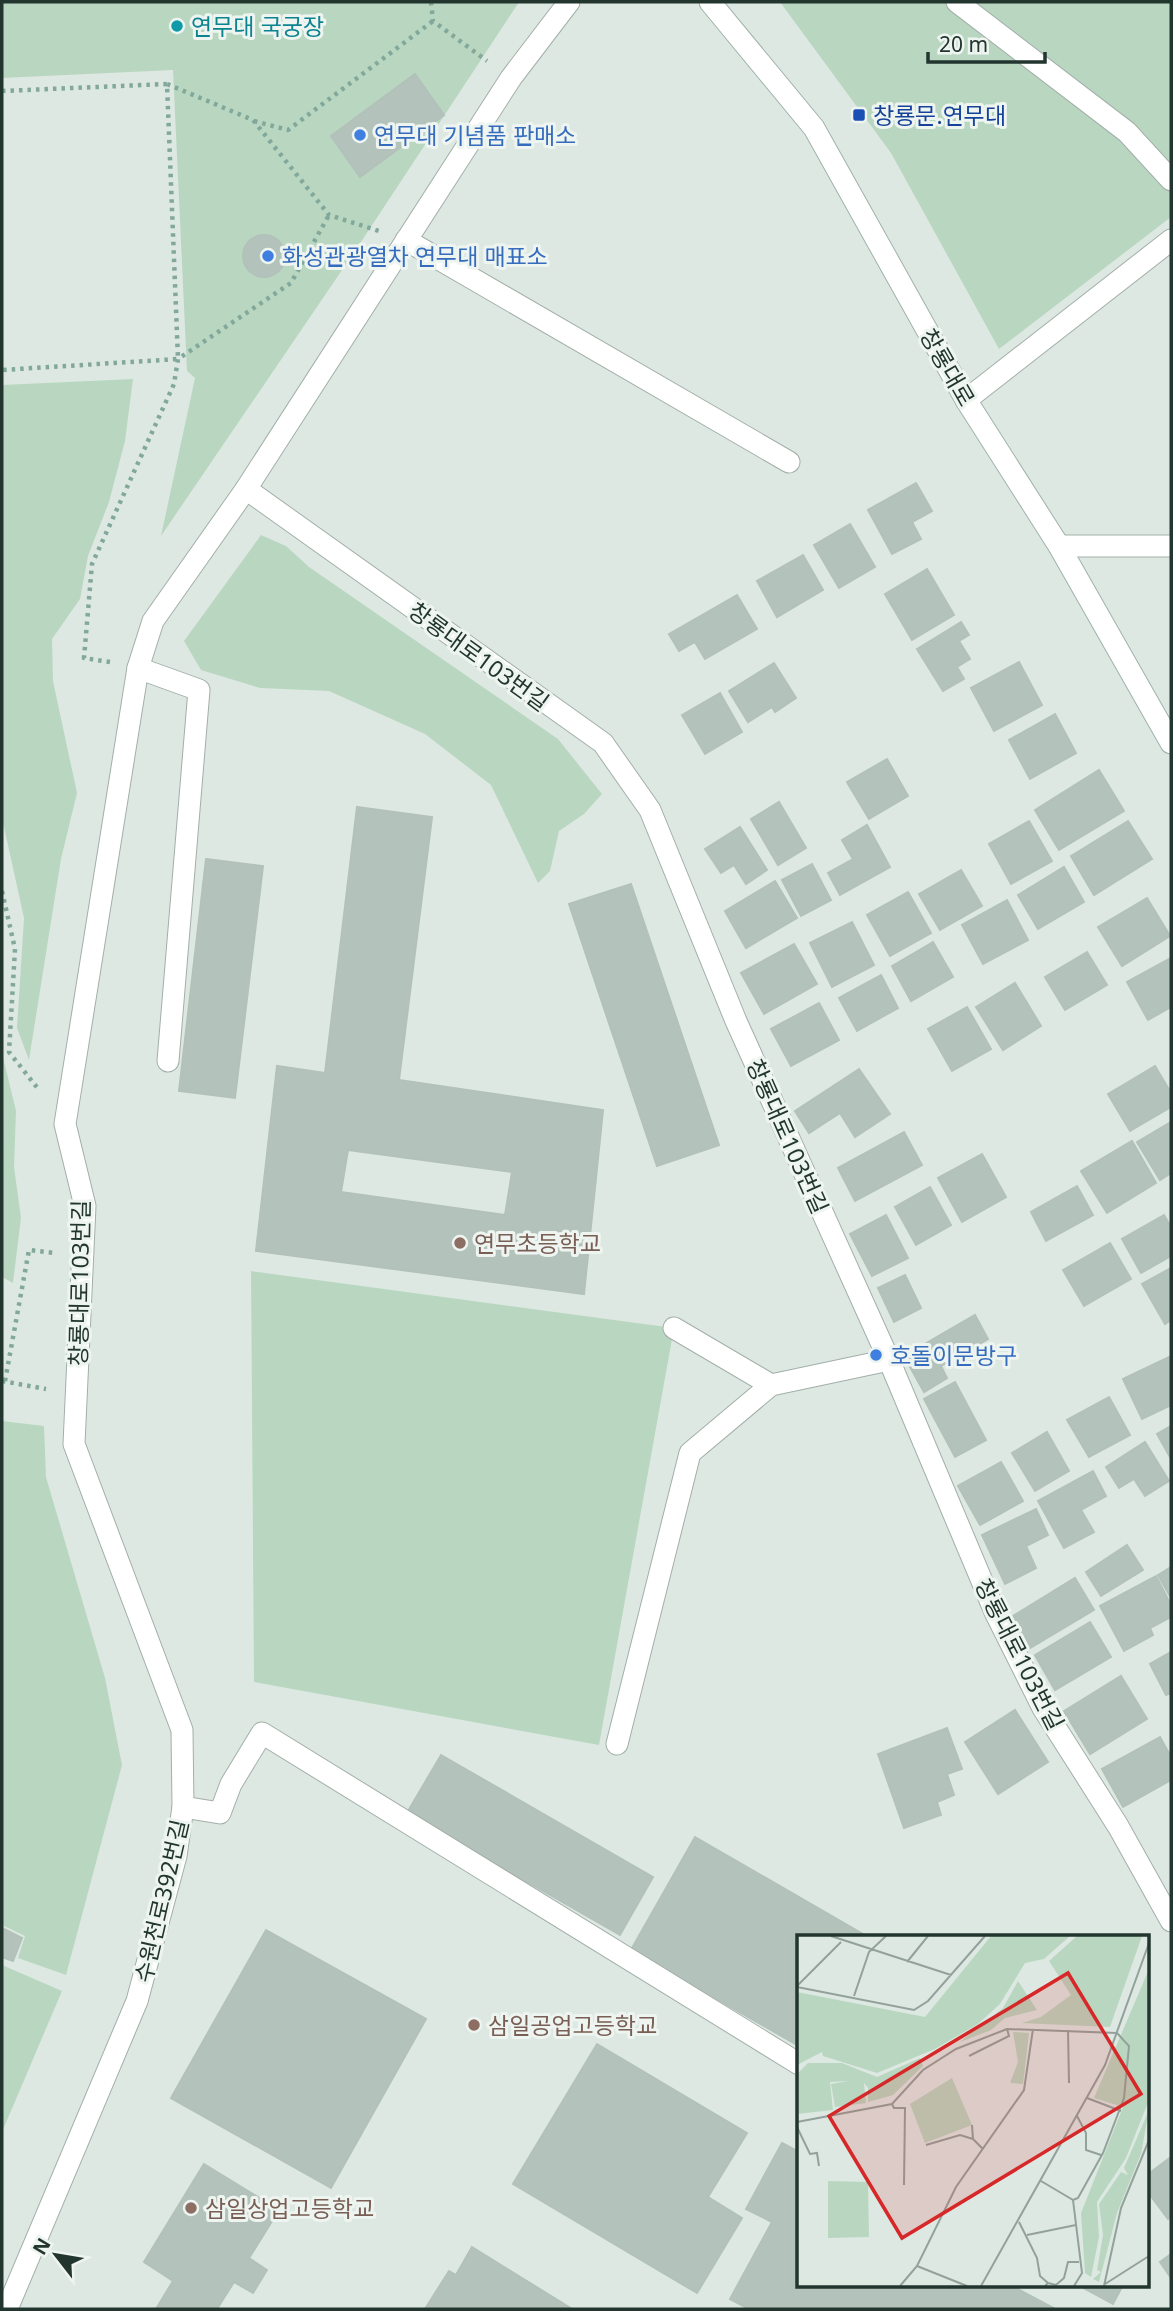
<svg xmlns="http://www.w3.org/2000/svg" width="1173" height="2311" font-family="'Noto Sans','Noto Sans KR',sans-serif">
<rect width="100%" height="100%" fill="#dee8e3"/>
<!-- green -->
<g fill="#b9d7c0">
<path d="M2 2H519L355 251 161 536 195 378 187 371 173 70 2 78Z"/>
<path d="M780 2H1171V217L999 349 891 153Z"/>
<path d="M133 379 125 441 109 502 88 556 80 599 52 639 53 681 77 793 61 859 29 1060 17 1028 24 918 2 818V385Z"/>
<path d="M261 535 286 546 309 567 558 739 602 794 584 814 559 831 550 871 538 883 491 785 425 734 329 691 260 688 201 670 184 641Z"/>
<path d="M3 1057 16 1111 14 1167 21 1218 13 1283 2 1277Z"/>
<path d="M251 1271 674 1328 599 1745 254 1682Z"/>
<path d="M2 1421 44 1426 46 1477 105 1678 122 1765 66 1975 18 1958 25 1936 2 1925Z"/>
<path d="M2 1965 62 1991 2 2132Z"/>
</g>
<!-- building -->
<g fill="#b4c2bc" stroke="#b2c1ba" stroke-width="2" fill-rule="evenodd">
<path d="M415 74 444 115 360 177 331 136Z"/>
<circle cx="264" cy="256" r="21"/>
<path d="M916 483 932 511 912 522 921 539 892 554 868 510Z"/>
<path d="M850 524 875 567 839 588 814 545Z"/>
<path d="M803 555 823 590 777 617 757 581Z"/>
<path d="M927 569 954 615 912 640 885 594Z"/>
<path d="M737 595 757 629 705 659 695 642 679 651 669 634Z"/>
<path d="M961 622 969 635 959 641 970 659 957 667 964 679 943 691 917 649Z"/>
<path d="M1019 662 1042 705 994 731 971 688Z"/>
<path d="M774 663 796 698 775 712 772 707 748 722 729 691Z"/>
<path d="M720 693 742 732 705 754 682 715Z"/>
<path d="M1055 714 1076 753 1030 779 1009 740Z"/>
<path d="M887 759 908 796 869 819 847 782Z"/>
<path d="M1099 770 1124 811 1059 850 1035 810Z"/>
<path d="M779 802 806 848 778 865 751 819Z"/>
<path d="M357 807 432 817 399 1080 603 1110 584 1294 256 1251 277 1066 325 1073ZM348 1150 512 1172 505 1215 341 1192Z"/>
<path d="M1029 821 1052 861 1011 884 989 844Z"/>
<path d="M1128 821 1152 859 1094 895 1071 856Z"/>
<path d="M867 825 890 867 840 895 828 873 853 859 842 840Z"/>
<path d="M740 827 767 870 746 884 734 865 721 873 705 849Z"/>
<path d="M206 859 263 866 235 1098 179 1091Z"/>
<path d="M812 864 831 900 801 916 782 880Z"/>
<path d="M1064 867 1084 902 1038 929 1018 895Z"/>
<path d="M961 870 982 906 940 930 919 894Z"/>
<path d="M775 881 797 918 746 948 725 911Z"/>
<path d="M631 884 719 1145 657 1166 569 904Z"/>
<path d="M908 892 931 933 890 956 867 915Z"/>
<path d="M1147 898 1170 936 1122 966 1098 927Z"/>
<path d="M1007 900 1028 940 983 964 962 925Z"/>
<path d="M852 922 874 965 832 987 810 943Z"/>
<path d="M933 942 953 977 911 1001 892 966Z"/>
<path d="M794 944 817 984 764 1014 741 973Z"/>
<path d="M1087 952 1107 985 1065 1010 1045 977Z"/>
<path d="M1171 958V1007L1148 1020 1127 982Z"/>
<path d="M881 975 898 1008 857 1031 839 998Z"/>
<path d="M1015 983 1041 1026 1003 1050 976 1007Z"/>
<path d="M819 1003 839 1040 791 1066 771 1029Z"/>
<path d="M967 1007 991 1049 952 1071 928 1029Z"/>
<path d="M1155 1066 1171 1093V1107L1130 1131 1108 1094Z"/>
<path d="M859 1069 890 1114 855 1137 840 1113 809 1133 795 1111Z"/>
<path d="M1171 1122V1148L1169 1150 1171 1173 1160 1180 1137 1142Z"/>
<path d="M904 1132 922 1165 855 1201 838 1168Z"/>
<path d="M1132 1141 1156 1183 1107 1213 1081 1171Z"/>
<path d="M982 1154 1006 1197 962 1222 938 1178Z"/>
<path d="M1077 1186 1093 1215 1046 1241 1031 1212Z"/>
<path d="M930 1187 951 1225 916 1245 895 1207Z"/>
<path d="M886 1215 908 1258 872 1276 850 1234Z"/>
<path d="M1164 1215 1171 1227V1256L1141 1273 1122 1239Z"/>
<path d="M1110 1243 1131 1279 1084 1306 1063 1270Z"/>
<path d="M1171 1268V1320L1165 1324 1142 1284Z"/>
<path d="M905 1275 921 1308 894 1322 878 1288Z"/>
<path d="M975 1315 988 1339 941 1366 947 1378 924 1392 904 1356Z"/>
<path d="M1171 1356V1405L1142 1419 1123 1379Z"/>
<path d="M955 1382 986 1440 955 1457 924 1399Z"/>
<path d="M1109 1397 1130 1435 1089 1457 1067 1420Z"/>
<path d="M1171 1426V1459L1157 1434Z"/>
<path d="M1047 1432 1069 1471 1035 1491 1012 1453Z"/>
<path d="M1145 1442 1169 1481 1145 1496 1134 1479 1119 1488 1106 1467Z"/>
<path d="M1001 1462 1023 1501 980 1525 958 1486Z"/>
<path d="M1093 1471 1106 1496 1081 1510 1094 1532 1064 1548 1038 1501Z"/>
<path d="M1036 1509 1048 1535 1026 1546 1036 1568 1005 1584 982 1535Z"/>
<path d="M1127 1545 1143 1570 1101 1596 1086 1572Z"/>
<path d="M1171 1567V1598L1158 1575Z"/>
<path d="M1156 1576 1171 1605V1617L1150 1628 1153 1635 1124 1651 1100 1606Z"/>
<path d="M1075 1578 1094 1610 1027 1650 1008 1619Z"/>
<path d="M1090 1622 1111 1657 1055 1690 1035 1655Z"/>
<path d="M1171 1652V1693L1166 1695 1150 1664Z"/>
<path d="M1121 1676 1147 1719 1090 1754 1064 1711Z"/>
<path d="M1015 1710 1048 1762 998 1794 965 1742Z"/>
<path d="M947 1728 962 1769 947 1774 954 1795 937 1802 941 1815 904 1828 878 1754Z"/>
<path d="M1160 1737 1171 1757V1780L1123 1807 1102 1769Z"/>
<path d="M441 1755 653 1877 620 1935 407 1813Z"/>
<path d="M695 1837 868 1937H799V2046L631 1950Z"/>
<path d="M2 1928 22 1938 13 1961 2 1957Z"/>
<path d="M266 1930 426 2019 331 2188 171 2098Z"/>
<path d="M597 2044 747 2133 708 2197 742 2218 697 2293 513 2184Z"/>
<path d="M782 2143 799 2152V2285H1010L1055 2309H749L730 2299 772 2222 746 2209Z"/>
<path d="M1171 2157V2216L1168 2219 1147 2191V2175Z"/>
<path d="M204 2164 279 2210 249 2258 267 2270 253 2293 234 2282 217 2309H156L173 2281 144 2262Z"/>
<path d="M472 2247 572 2309H425L449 2271 456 2275Z"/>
<path d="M1171 2254V2278L1160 2262Z"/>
<path d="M1078 2285H1123L1113 2304Z"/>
</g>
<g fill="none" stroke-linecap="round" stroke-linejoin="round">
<!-- lane casing -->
<g stroke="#a2afa9" stroke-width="23">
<g id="lane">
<path d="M406 240 789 462"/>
<path d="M966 400 1171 240"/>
<path d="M1059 546H1171"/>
<path d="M138 668 199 690 168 1061"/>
<path d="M674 1328 771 1385 889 1360"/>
<path d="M617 1744 690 1453 771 1385"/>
<path d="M183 1807 220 1813 231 1784 262 1733 799 2064"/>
</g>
</g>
<!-- street casing -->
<g stroke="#a2afa9" stroke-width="23">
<g id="street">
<path d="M957 2 1127 132 1171 180"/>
<path d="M246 489 603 743 650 810 736 1021 889 1360 995 1612 1043 1708 1118 1826 1171 1921"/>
<path d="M7 2309 137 2001 176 1856 183 1807 182 1730 74 1444 85 1206 65 1124 138 668 153 621 246 489 511 78 569 2"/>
</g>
</g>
<!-- secondary casing -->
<g stroke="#9fb2aa" stroke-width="23">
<path id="secondary" d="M710 2 814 128 966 400 1059 546 1171 743"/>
</g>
<!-- path -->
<g stroke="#82a89b" stroke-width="4.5" stroke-dasharray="3.5 5" stroke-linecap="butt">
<path d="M431 2 433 21 487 61"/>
<path d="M167 84 253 120 329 215 379 231"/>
<path d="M2 91 167 84 178 359 2 370"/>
<path d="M254 121 288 130 433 21"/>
<path d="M110 662 84 658 92 564 174 384 178 359 291 283 329 215"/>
<path d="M2 891 15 949 9 1052 39 1090"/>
<path d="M2 1381 46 1389"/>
<path d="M5 1381 29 1250 55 1253"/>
</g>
<!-- lane -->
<use href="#lane" stroke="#fff" stroke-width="21"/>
<!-- street -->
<use href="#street" stroke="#fff" stroke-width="21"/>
<!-- secondary -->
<use href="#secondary" stroke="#fff" stroke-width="21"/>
</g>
<!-- markers -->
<circle fill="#0f9aa8" stroke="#eef5f1" stroke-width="2.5" cx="177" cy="26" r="7"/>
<rect fill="#1a4fb4" stroke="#eef5f1" stroke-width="2.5" x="852" y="108" width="14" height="14" rx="3.5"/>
<g fill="#3f7fe0" stroke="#eef5f1" stroke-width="2.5">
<circle cx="360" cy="135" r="7"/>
<circle cx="268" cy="256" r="7"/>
<circle cx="876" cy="1355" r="7"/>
</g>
<g fill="#8d6e63" stroke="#eef5f1" stroke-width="2.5">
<circle cx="460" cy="1243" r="7"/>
<circle cx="474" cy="2025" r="7"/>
<circle cx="191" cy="2208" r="7"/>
</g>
<g text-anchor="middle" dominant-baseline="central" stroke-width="6" stroke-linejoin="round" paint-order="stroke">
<!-- culture labels -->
<g font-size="23" fill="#0d838f" stroke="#eef5f1" text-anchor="start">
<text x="191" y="26">연무대 국궁장</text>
</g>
<!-- transit labels -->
<g font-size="23" fill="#164399" stroke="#eef5f1" text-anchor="start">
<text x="873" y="115">창룡문.연무대</text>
</g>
<!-- shop labels -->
<g font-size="23" fill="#366cbe" stroke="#eef5f1" text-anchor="start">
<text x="374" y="135">연무대 기념품 판매소</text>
<text x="282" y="256">화성관광열차 연무대 매표소</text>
<text x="890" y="1355">호돌이문방구</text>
</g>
<!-- street labels -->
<g font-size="23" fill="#22362f" stroke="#eef5f1">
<text transform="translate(948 367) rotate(60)">창룡대로</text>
<text transform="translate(479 656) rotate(36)">창룡대로103번길</text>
<text transform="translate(788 1136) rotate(66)">창룡대로103번길</text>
<text transform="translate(79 1283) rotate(-89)">창룡대로103번길</text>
<text transform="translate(1020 1654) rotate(63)">창룡대로103번길</text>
<text transform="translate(161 1901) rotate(-77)">수원천로392번길</text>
</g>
<!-- education labels -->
<g font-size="23" fill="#785e54" stroke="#eef5f1" text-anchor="start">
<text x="474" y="1243">연무초등학교</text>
<text x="488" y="2025">삼일공업고등학교</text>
<text x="205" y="2208">삼일상업고등학교</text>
</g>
</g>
<!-- overview -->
<g transform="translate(797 1935)">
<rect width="352" height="352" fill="#dee8e3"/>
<path d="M194 1H273L247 24 228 28 203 69 181 89 138 114 80 138 26 121 25 117 0 130V57L128 82ZM280 1H345L313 92 225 88 244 82 274 60 252 26ZM352 34V165L329 223 300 267 302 302 294 342 288 338 284 278 326 172 297 163ZM221 46 240 75 208 83 194 95 163 107 206 73ZM216 97 232 98 226 149 213 148 221 127ZM123 123 126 131 96 160 71 167V153L67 148 69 168 38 172 34 149 51 146 33 147 36 175 0 179V139L11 128H45L80 142ZM155 143 175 190 128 208 113 169ZM352 175 344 219 320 278 302 347 296 344 304 337 300 335 306 300 302 269 324 237 331 240 327 233ZM31 246 71 247 72 302 31 303Z" fill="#b9d7c0"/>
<path fill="none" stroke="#93a19b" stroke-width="2" d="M34 1 154 40M110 27 131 1M0 51 44 7M0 52 117 75 131 66 188 1M57 61 72 17 89 1M271 95 272 148M172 121 212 101 210 94M290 163 324 176M95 169 97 173H108L107 250M280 181 289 198V215L304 220M0 187 95 169 126 135 159 114 210 94 320 98M175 190 176 204 186 214M0 192 13 219 20 218 22 231M129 210 163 200 176 204M244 246 276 265 285 338 277 351M276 265 281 263 306 218 327 163 332 111 320 98M222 287 240 323 243 341 251 348 248 351M230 300 279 290M120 331 170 351M251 348 259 350 267 343 271 327H282M308 349 352 321M103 351 120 331 159 252 227 155 236 94M184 351 308 130 352 8M307 351 324 273 352 205"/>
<path fill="#d62828" fill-opacity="0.15" stroke="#d62828" stroke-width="3.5" d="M271 38 344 159 105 303 32 181Z"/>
<rect width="352" height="352" fill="none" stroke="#22362f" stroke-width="3.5"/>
</g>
<!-- border -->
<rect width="1173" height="2311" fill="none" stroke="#22362f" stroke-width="7"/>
<!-- north arrow -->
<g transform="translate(56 2255) rotate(301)" stroke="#eef5f1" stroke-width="5" paint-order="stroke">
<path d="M0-5L12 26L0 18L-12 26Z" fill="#22362f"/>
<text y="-10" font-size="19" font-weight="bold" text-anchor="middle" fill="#22362f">N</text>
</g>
<!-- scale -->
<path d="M928 52v10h117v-10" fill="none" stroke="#22362f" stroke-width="3.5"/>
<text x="939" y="52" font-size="21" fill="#22362f" stroke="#eef5f1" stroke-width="5" paint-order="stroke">20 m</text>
</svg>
